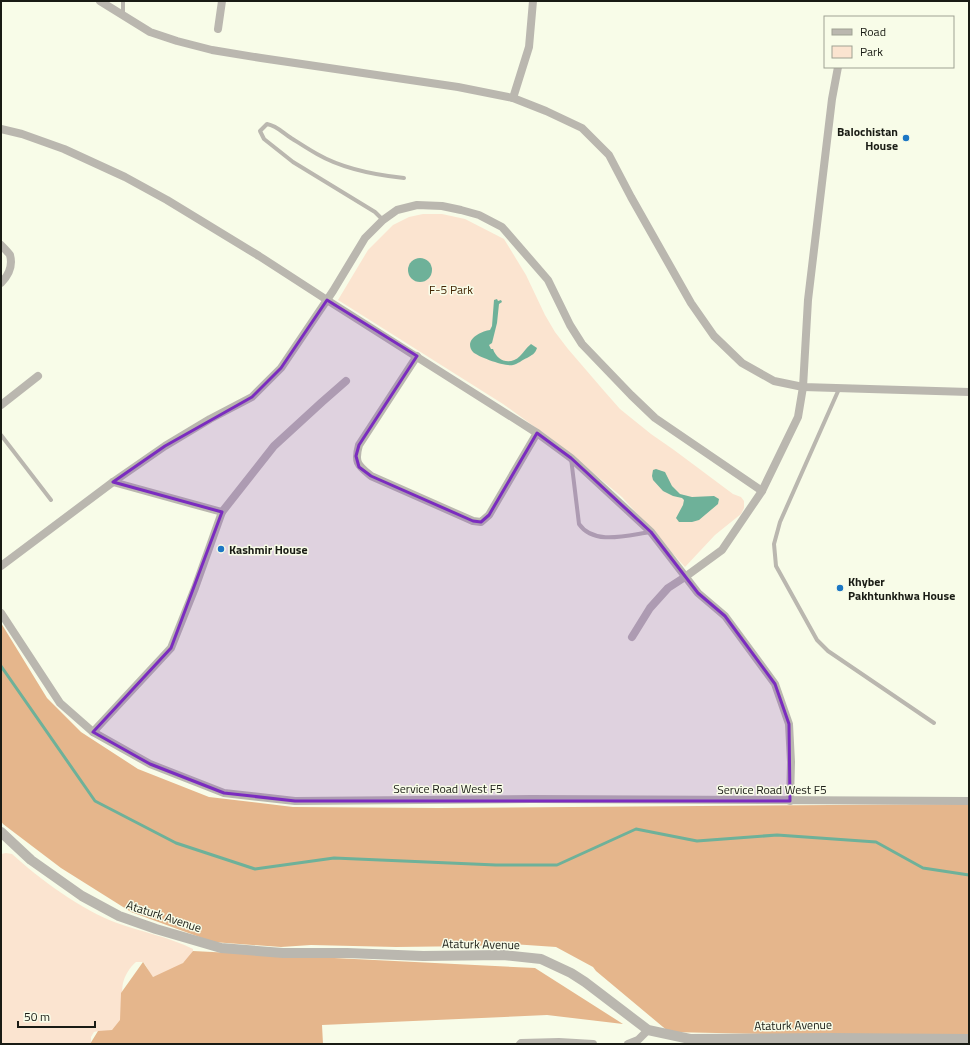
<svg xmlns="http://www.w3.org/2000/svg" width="970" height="1045" font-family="'Titillium Web',sans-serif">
<rect width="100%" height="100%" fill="#f8fce8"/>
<!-- green -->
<g fill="#fbe4d0">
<path d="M423 214H442L465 219 504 239 526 275 545 315 555 332 568 349 605 392 620 409 651 434 674 450 733 494 741 497 744 501V508L741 514 715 535 685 567 622 497 557 443 503 404 338 300 368 250 393 225 409 217Z"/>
<path d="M6 853 12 854C38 878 83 911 117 923 142 932 169 937 193 949V951C183 968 170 971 153 977 148 972 148 967 143 962H136C130 967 125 975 123 983 120 996 127 1023 112 1030 107 1032 99 1030 94 1032L91 1037V1044H1V854Z"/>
</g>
<!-- forest -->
<g fill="#e5b68c">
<path d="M1 623 47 698 81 732 138 769 209 797 293 807 439 808 969 804V1034L812 1035 669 1032 596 971 593 967 556 947 512 944 475 946 396 947 311 945 281 947 213 942 131 912 61 868 3 824 1 821Z"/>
<path d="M193 951 535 968 623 1024 547 1015 322 1025 323 1044H90L98 1031 112 1030 120 1020 121 993 143 962 153 977 183 963Z"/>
</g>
<!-- water -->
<g fill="#6eb199">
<circle cx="420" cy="270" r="12"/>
<path d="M497 299 498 301 501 300 502 302 499 304 497 323 492 343 489 345 491 349H493C497 361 510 366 520 356 524 352 526 348 531 344L537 348C535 354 532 355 527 358 522 360 518 364 513 365 506 367 478 357 473 352 463 340 481 331 490 330L492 326 494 300Z"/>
<path d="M656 469 665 472 672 486 680 494 692 497 714 496 719 499 718 504 699 520 692 522H679L676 518 683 505 684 500 682 498 673 496 663 491 653 480 652 476 653 470Z"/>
</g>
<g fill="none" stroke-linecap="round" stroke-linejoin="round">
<!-- stream -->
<path stroke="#6eb199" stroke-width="3" d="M1 666 95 801 176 843 255 869 334 858 496 865H557L636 829 697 841 777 835 876 842 923 868 969 875"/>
<!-- service -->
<g stroke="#bab7af" stroke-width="4">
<path d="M123 14V1"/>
<path d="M383 220 375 212 293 162 264 139 260 131 267 124C277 126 282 132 291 138 299 143 308 149 317 154 343 169 375 175 404 178"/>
<path d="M839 389 780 522 774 544 776 566 817 640 828 651 934 723"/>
<path d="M1 435 51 500"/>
<path d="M571 458 579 524C594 546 628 535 651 532"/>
</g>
<!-- minor -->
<g stroke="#bab7af" stroke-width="8">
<path d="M100 1 150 32 177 41 212 50 261 58 458 87 513 98 546 111 582 128 609 155 631 197 691 303 714 336 742 363 774 381 803 387 969 392"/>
<path d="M218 29 222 1"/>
<path d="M513 98 529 47 533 1"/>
<path d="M1 129 22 134 64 149 125 177 167 200 259 256 327 300 537 433 571 458 651 532 698 593 725 616 775 684 789 724 791 762 790 801"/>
<path d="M1 245C4 248 8 252 10 255 13 266 8 276 1 283"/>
<path d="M417 356 359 445C354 463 358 465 371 476L473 521 481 522 489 515 537 433"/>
<path d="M1 405 38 376"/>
<path d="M113 482 222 512"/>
<path d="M1 566 113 482 165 446 210 419 252 397 281 368 333 291 365 238 383 220 397 210 417 205 442 206 461 210 479 215 502 227 548 280 570 325 582 344 631 395 655 418 762 491"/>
<path d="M1 613 60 703 93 732 150 764 224 793 295 801 531 799 969 801"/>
<path d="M632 637 650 608 668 588 685 577 722 550 762 491 798 417 803 387 808 300 832 99 838 67"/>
<path d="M93 732 171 648 195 588 222 512 274 446 322 402 346 381"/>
<path d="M520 1044 521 1043 559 1042 593 1044"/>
<path d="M628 1044 638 1040 648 1030"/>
</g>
<!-- tertiary -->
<path stroke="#bab7af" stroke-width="10" d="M1 832 31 860 82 896 119 916 156 929 221 948 283 953H347L423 956 503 955 541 959 571 973 585 982 648 1030 690 1039 828 1038 969 1039"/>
</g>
<!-- marked area -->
<path fill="#7b2cbf" fill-opacity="0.2" stroke="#7b2cbf" stroke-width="3" stroke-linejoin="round" d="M327 300 417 356 359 445 356 456 359 467 371 476 473 521 481 522 489 515 537 433 571 458 651 532 698 593 725 616 775 684 789 724 790 801H295L224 793 150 764 93 732 171 648 222 512 113 482 165 446 252 397 281 368Z"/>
<!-- markers -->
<g fill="#1c77c4" stroke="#f8fce8" stroke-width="1.5">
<circle cx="906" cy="138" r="4"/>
<circle cx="221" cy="549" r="4"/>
<circle cx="840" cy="588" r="4"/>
</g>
<g text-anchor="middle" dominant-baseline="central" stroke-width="3" stroke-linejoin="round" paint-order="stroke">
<!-- poi labels -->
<g font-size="12" font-weight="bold" fill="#191b14" stroke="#f8fce8" text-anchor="start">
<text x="898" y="131" text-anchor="end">Balochistan<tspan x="898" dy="14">House</tspan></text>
<text x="229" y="549">Kashmir House</text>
<text x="848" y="581">Khyber<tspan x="848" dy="14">Pakhtunkhwa House</tspan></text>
</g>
<!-- park labels -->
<g font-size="12" fill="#432503" stroke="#f8fce8">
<text x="451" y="289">F-5 Park</text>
</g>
<!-- street labels -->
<g font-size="12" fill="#191b14" stroke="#f8fce8">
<text x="448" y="788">Service Road West F5</text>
<text x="772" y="789">Service Road West F5</text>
<text transform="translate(164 916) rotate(18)">Ataturk Avenue</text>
<text transform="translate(481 944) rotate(1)">Ataturk Avenue</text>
<text transform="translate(793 1025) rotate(-1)">Ataturk Avenue</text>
</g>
</g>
<!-- border -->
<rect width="970" height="1045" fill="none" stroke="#191b14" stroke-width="4"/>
<!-- legend -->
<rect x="824" y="16" width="130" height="52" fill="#f8fce8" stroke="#9fa293"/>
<rect x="832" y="29" width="20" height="6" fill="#bab7af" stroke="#9fa293"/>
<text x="860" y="36" font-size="12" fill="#191b14">Road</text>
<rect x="832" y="46" width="20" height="12" fill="#fbe4d0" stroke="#9fa293"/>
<text x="860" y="56" font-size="12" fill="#191b14">Park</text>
<!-- scale -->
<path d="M18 1021v6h77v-6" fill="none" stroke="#191b14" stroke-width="2"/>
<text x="24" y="1021" font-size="12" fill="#191b14" stroke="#f8fce8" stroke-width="3" paint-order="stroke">50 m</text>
</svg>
